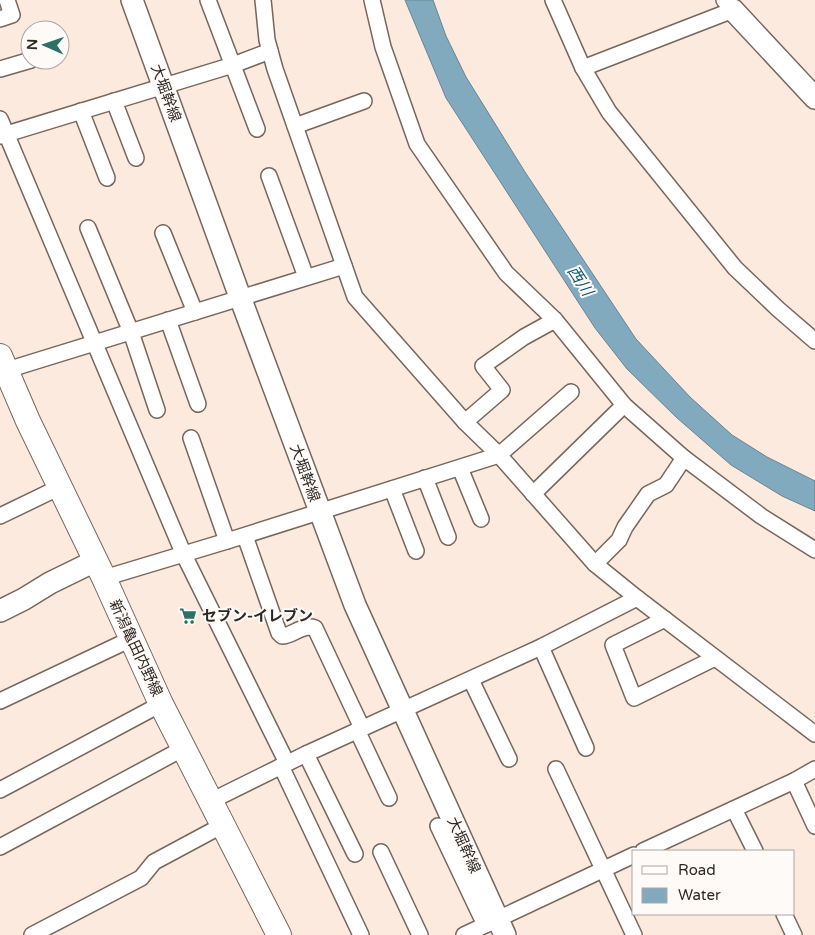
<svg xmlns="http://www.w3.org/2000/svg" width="815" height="935" font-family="'Varela Round','Noto Sans JP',sans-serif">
<rect width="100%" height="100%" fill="#fceade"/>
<!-- water -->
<path fill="#82aabe" stroke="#698390" d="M405 0H433L446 36 466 77 525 172 636 339 690 397 732 435 767 457 815 481V511L782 496 731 465 676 417 627 369 595 328 446 98Z"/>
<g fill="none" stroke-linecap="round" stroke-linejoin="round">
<!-- street casing -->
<g stroke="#76675c" stroke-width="18">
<g id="street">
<path d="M208 0 257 129"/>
<path d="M263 0 267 40 275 69 355 297 465 422 499 455 595 564 637 598 815 734"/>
<path d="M372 0 383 47 417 144 506 273 555 320 624 405 684 458 761 516 815 550"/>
<path d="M553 0 583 68 609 112 735 268 778 309 815 341"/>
<path d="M0 19 12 15 7 0"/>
<path d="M583 68 733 10 724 0"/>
<path d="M0 69 31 60"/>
<path d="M114 101 136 158"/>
<path d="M81 111 107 178"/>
<path d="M0 119 184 555 287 763"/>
<path d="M295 126 364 101"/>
<path d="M0 136 233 65 270 51"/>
<path d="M269 176 306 277"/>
<path d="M88 228 131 332 157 410"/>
<path d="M163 233 195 312"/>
<path d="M168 320 198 404"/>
<path d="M7 370 344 266"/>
<path d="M465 422 502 390 483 366 524 337 555 320"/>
<path d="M191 438 227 541"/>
<path d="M460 468 481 519"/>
<path d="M425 478 448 537"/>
<path d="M392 489 416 551"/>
<path d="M533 494 624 405"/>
<path d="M0 516 60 487"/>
<path d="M245 536 279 633 282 636C293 636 303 623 315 628L362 728"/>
<path d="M595 564 619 540 625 527 648 494 666 485 684 458"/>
<path d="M104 578 227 541 499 455 571 392"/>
<path d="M665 619 613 645 634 698 715 658"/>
<path d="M541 647 586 748"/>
<path d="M471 680 509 759"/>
<path d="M0 701 131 639"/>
<path d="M357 730 389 798"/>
<path d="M306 754 355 854"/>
<path d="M281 766 361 935"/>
<path d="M556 769 634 935"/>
<path d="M794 781 815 826"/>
<path d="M0 790 161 704"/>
<path d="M211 801 306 754 541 647 637 598"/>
<path d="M734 809 755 851"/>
<path d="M438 826 485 925"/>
<path d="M0 847 184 748"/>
<path d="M643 851 794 781 815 769"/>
<path d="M381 852 420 935"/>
<path d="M784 914 794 935"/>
<path d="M32 935 141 878 154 862 223 825"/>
<path d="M464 935 634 855"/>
</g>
</g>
<!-- secondary casing -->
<g stroke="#76675c" stroke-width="24">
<g id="secondary">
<path d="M132 0 240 297 355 605 505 935"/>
<path d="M733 10 815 98"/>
<path d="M0 611 24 599 50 583 95 561"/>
</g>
</g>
<!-- primary casing -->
<g stroke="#76675c" stroke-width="26">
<path id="primary" d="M0 356 28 421 104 578 161 704 279 935"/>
</g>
<!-- street -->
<use href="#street" stroke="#fff" stroke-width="15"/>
<!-- secondary -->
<use href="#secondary" stroke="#fff" stroke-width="21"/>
<!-- primary -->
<use href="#primary" stroke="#fff" stroke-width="24"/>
</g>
<!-- icons -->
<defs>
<g id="supermarket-bare" transform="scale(1.35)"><path d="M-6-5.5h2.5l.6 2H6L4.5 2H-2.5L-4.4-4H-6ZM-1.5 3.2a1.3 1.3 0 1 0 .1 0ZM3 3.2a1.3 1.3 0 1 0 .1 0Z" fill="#2b7166" stroke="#fefaf8" stroke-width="2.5" paint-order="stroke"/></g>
</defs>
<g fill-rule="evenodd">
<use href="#supermarket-bare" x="188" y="616"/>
</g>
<g text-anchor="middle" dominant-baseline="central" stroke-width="4" stroke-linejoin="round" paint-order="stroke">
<!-- street labels -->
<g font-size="15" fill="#2e2823" stroke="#fefaf8">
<text transform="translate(166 93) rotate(70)">大堀幹線</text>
<text transform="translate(305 473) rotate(70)">大堀幹線</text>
<text transform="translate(136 648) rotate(65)">新潟亀田内野線</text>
<text transform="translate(464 845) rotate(66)">大堀幹線</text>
</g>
<!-- poi labels -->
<g font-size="15" font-weight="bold" fill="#2e2823" stroke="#fefaf8" text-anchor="start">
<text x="202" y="616">セブン-イレブン</text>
</g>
<!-- water labels -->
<g font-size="16" font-style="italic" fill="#0a5774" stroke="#fefaf8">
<text transform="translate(580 281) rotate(57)">西川</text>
</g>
</g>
<!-- legend -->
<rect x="632" y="850" width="162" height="65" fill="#fefaf8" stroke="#aba6a3"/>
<rect x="642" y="866" width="25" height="8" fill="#ffffff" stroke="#aba6a3"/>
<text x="678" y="875" font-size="15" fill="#2e2823">Road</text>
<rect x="642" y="888" width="25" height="15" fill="#82aabe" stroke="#aba6a3"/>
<text x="678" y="900" font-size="15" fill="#2e2823">Water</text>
<!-- north arrow -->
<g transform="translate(45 45) rotate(272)"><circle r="24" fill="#fefaf8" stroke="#aba6a3"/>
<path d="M0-4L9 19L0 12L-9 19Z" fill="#2b7166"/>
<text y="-8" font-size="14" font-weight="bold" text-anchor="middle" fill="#2e2823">N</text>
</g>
</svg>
